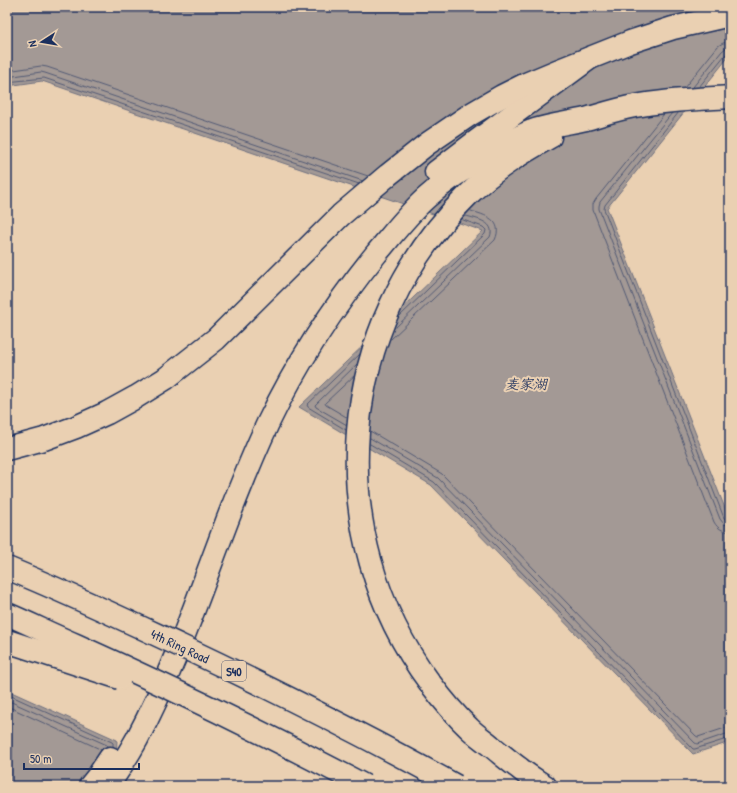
<svg xmlns="http://www.w3.org/2000/svg" width="737" height="793" font-family="'Patrick Hand','LXGW WenKai TC',sans-serif">
<rect width="100%" height="100%" fill="#ead0b2"/>
<filter id="ink" filterUnits="userSpaceOnUse"><feTurbulence type="fractalNoise" baseFrequency=".025" numOctaves="2"/><feDisplacementMap in="SourceGraphic" scale="8" xChannelSelector="R" yChannelSelector="G"/><feConvolveMatrix kernelMatrix="1 2 1 2 8 2 1 2 1" color-interpolation-filters="sRGB"/></filter>
<g filter="url(#ink)">
<!-- water -->
<g fill="#a39995" stroke="#6d6f7f">
<path d="M7 7H730V55L607 208 730 521V742L693 754 431 485 299 407 483 231 42 81 7 86Z"/>
<path d="M7 690 117 740 115 786H7Z"/>
</g>
<g fill="none" stroke-linecap="round" stroke-linejoin="round">
<!-- shore -->
<g stroke="#515974" stroke-width="1">
<path d="M7 71 41 66 47 67 368 176"/>
<path d="M7 77 41 72 45 73 363 181"/>
<path d="M7 82 44 78 359 184"/>
<path d="M693 87 722 51 726 48H730"/>
<path d="M699 87 725 55 730 53"/>
<path d="M684 88 718 46 723 43 730 42"/>
<path d="M679 112 605 205 604 209 724 518 727 520 730 521"/>
<path d="M672 113 600 202 599 206V209L720 519 724 524 730 526"/>
<path d="M664 114 596 199 593 204V210L714 522C718 529 723 531 730 532"/>
<path d="M400 316 485 234 486 230 483 227 463 220"/>
<path d="M396 327 490 237C496 222 477 219 466 216"/>
<path d="M391 339 495 240C504 220 485 215 471 211"/>
<path d="M348 418 326 405 325 403 356 374"/>
<path d="M347 425 316 407 315 405 357 364"/>
<path d="M346 430 308 407 307 405 361 353"/>
<path d="M370 431 442 474 696 736 698 737 725 728 730 727"/>
<path d="M370 438 438 478 695 743 697 744 726 734 730 733"/>
<path d="M370 444 434 482 693 749H695L730 738"/>
<path d="M7 694 112 742 113 743V747"/>
<path d="M7 700 107 745 108 747"/>
<path d="M7 706 102 750"/>
</g>
<!-- highway casing -->
<g stroke="#1b2f5e" stroke-width="25">
<g id="highway">
<path d="M436 172 474 143 590 58"/>
<path d="M7 449 44 439 76 427 107 413 136 397 165 379 216 339 341 215 388 175 427 144 471 114 502 96 526 84 557 71 630 42 673 28 730 15"/>
<path d="M90 786 98 776 110 758"/>
<path d="M108 786C118 771 128 755 137 739 175 668 200 591 229 516 241 485 254 453 268 423 297 363 334 306 376 254 392 235 408 214 426 198 445 181 466 167 488 154 502 146 517 137 532 131 549 125 569 123 586 119 603 114 618 109 635 106 666 100 698 99 730 97"/>
<path d="M545 786C536 780 527 775 519 768 509 761 500 753 491 746 484 740 476 735 469 728 455 715 442 699 430 683 319 534 336 324 469 194 493 170 522 153 550 137"/>
</g>
</g>
<!-- highway -->
<use href="#highway" stroke="#ead0b2" stroke-width="22"/>
<!-- highway-bridge casing -->
<g stroke="#1b2f5e" stroke-width="25" stroke-linecap="butt">
<g id="highway-bridge">
<path d="M7 568C66 592 123 619 181 646 274 690 366 736 456 786"/>
<path d="M7 614C30 624 53 635 76 645 174 689 270 736 365 786"/>
<path d="M7 641 120 678"/>
</g>
</g>
<!-- highway-bridge -->
<use href="#highway-bridge" stroke="#ead0b2" stroke-width="22"/>
</g>
</g>
<g text-anchor="middle" dominant-baseline="central" stroke-width="4" stroke-linejoin="round" paint-order="stroke">
<!-- shield labels -->
<rect fill="#ead0b2" stroke="#595f77" stroke-width="1" x="222" y="661" width="24" height="20" rx="3"/>
<g font-size="12" font-weight="bold" fill="#1b2f5e">
<text x="234" y="671">S40</text>
</g>
<!-- street labels -->
<g font-size="13" fill="#1b2f5e" stroke="#ead0b2">
<text transform="translate(180 646) rotate(25)">4th Ring Road</text>
</g>
<!-- water labels -->
<g font-size="14" font-style="italic" fill="#2f3f66" stroke="#ead0b2">
<text x="526" y="383">麦家湖</text>
</g>
</g>
<!-- margin -->
<rect width="737" height="793" fill="none" stroke="#ead0b2" stroke-width="24"/>
<rect x="12" y="12" width="713" height="769" fill="none" stroke="#1b2f5e" stroke-width="1.5" filter="url(#ink)"/>
<!-- north arrow -->
<g transform="translate(42 42) rotate(258)" stroke="#ead0b2" stroke-width="3" paint-order="stroke">
<path d="M0-3L7 15L0 10L-7 15Z" fill="#1b2f5e"/>
<text y="-6" font-size="11" font-weight="bold" text-anchor="middle" fill="#1b2f5e">N</text>
</g>
<!-- scale -->
<path d="M24 763v6h115v-6" fill="none" stroke="#1b2f5e" stroke-width="2"/>
<text x="30" y="763" font-size="12" fill="#1b2f5e" stroke="#ead0b2" stroke-width="3" paint-order="stroke">50 m</text>
</svg>
